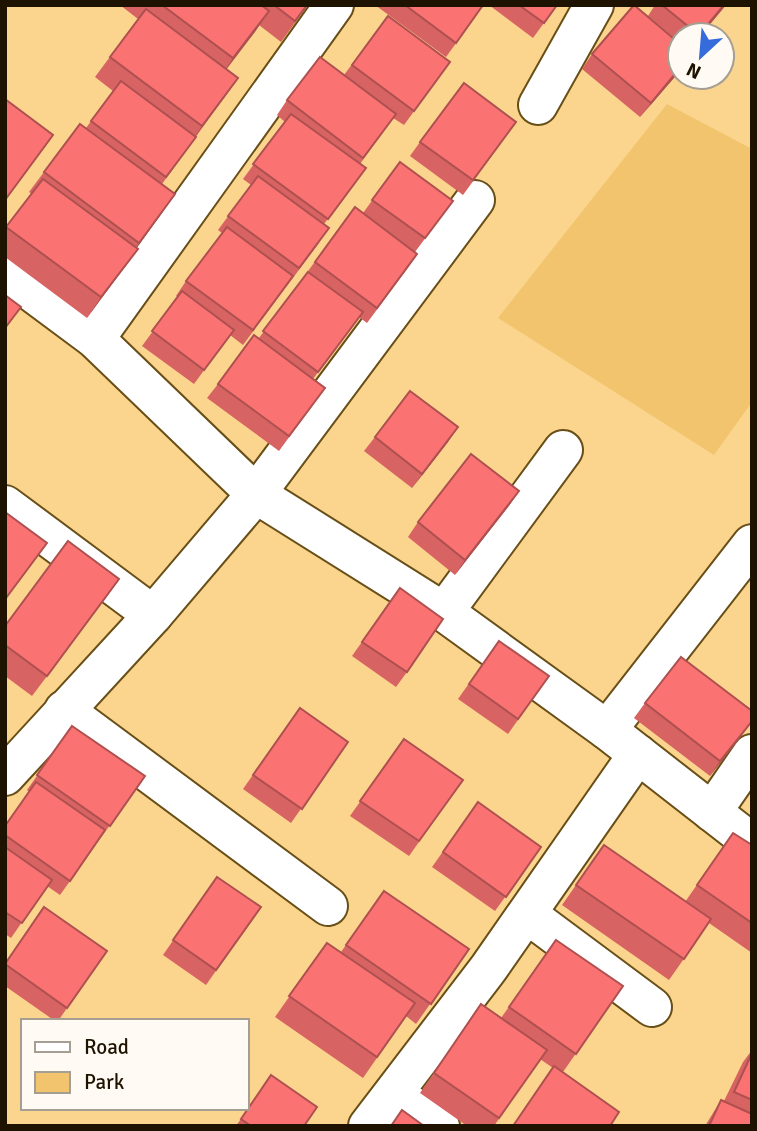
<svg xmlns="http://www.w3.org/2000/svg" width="757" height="1131" font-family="Signika,sans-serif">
<rect width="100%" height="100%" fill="#fbd58e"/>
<!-- green -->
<path fill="#f1c46d" d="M667 104 752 149V402L714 455 498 318Z"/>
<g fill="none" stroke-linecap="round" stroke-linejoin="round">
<!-- street casing -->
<g stroke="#684f17" stroke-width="42">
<g id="street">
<path d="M538 105 594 5"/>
<path d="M5 272 95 339 256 494 444 612 607 730 752 843"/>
<path d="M95 339 334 5"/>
<path d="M5 505 153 615"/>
<path d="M444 612 563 450"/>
<path d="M64 710 328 906"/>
<path d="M607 730 752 544"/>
<path d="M5 776 153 615 256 494 475 200"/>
<path d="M712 812 752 754"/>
<path d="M527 914 652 1007"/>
<path d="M394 1093 440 1126"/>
<path d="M368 1126 488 969 638 754"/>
</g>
</g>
<!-- street -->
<use href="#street" stroke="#fff" stroke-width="38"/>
</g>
<!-- wall -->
<g fill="#d76362">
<path d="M120 5H308L281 42 259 25 226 69 238 78 162 184 161 214 136 248 138 249 123 269 87 318 5 257V229L32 194 29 192 44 172 86 128 113 91 95 77 138 19Z"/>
<path d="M375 5H484L446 57Z"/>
<path d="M489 5H557L533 38Z"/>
<path d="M655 5H726L701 35H680V43L648 16Z"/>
<path d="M388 16 450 62 404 125 393 118 360 164 366 168 324 224 319 243 243 345 230 335 194 384 142 346 178 297 176 296 186 281 222 233 218 230 251 185 243 179 285 122 277 115 287 100 344 75Z"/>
<path d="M592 54 680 71 640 117 582 69Z"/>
<path d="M506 136 463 195 410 156 420 142Z"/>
<path d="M400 162 453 201 415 252 417 254 407 269 367 323 359 317 313 379 325 388 279 451 207 398 218 384 259 338 355 207 363 213Z"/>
<path d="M375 437 448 442 412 488 364 451Z"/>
<path d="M519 491 455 575 408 537 418 522Z"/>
<path d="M400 588 407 672 396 687 352 656Z"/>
<path d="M105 599 32 696 5 676V626Z"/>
<path d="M499 641 549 676 508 734 458 699Z"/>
<path d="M645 703 752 722 710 776 634 718Z"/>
<path d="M300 708 348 742 291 823 243 789Z"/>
<path d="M72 726 145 776 60 895 47 886 11 938 5 934V826L29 792 27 790Z"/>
<path d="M404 739 463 780 409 856 350 816Z"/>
<path d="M478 802 541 847 495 911 432 867Z"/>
<path d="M733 833 752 845V953L709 923 669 980 562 905 604 845 685 902Z"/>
<path d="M217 877 261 907 206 985 163 955Z"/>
<path d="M384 891 469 949 416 1024 406 1016 363 1078 275 1017 327 943 341 952Z"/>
<path d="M556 940 623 986 563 1072 553 1068 540 1059 494 1126H467L420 1093 481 1004 501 1018Z"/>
<path d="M107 951 58 1021H55L5 986V963Z"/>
<path d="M752 1050V1126H705L721 1100 724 1101 743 1062Z"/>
<path d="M271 1075 304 1126H236Z"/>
</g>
<!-- shaded-wall -->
<g fill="#af5050">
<path d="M724 5H726L701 35H699Z"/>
<path d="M269 11 255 32 219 79 233 58Z"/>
<path d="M680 68V71L640 117 651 103Z"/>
<path d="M238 78 224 98 188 146 202 126Z"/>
<path d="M138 249 123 269 87 318 101 297Z"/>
<path d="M458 427 448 442 412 488 422 474Z"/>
<path d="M519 491 509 506 455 575 465 560Z"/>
<path d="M119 579 105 599 32 696 47 676Z"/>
<path d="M752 722 746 730 710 776 720 761Z"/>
</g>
<!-- building -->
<g fill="#fa7372" stroke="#af5050" stroke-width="2">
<path d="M162 5H261L269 11 233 58Z"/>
<path d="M274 5H307L295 21Z"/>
<path d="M405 5H483L456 43Z"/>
<path d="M519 5H557L544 23Z"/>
<path d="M634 5 680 44V68L651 103 592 54Z"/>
<path d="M662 5H724L699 35Z"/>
<path d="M146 9 238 78 202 126 110 57Z"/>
<path d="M388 16 450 62 414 111 352 65Z"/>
<path d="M320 57 396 114 363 158 287 100Z"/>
<path d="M121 81 196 137 166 177 91 121Z"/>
<path d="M464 83 516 122 473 180 420 142Z"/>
<path d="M5 99 53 135 5 200Z"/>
<path d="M291 114 366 168 328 219 253 164Z"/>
<path d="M80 124 175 194 139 243 44 172Z"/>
<path d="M400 162 453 201 425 238 372 200Z"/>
<path d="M258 176 329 228 299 268 228 216Z"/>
<path d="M43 179 138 249 101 297 6 227Z"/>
<path d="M355 207 417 254 377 308 315 262Z"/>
<path d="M227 227 293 276 253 330 186 281Z"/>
<path d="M308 272 363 312 318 372 263 331Z"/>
<path d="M182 291 234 330 204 370 152 331Z"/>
<path d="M5 295 21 307 5 328Z"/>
<path d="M254 335 325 388 289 436 218 384Z"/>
<path d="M410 391 458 427 422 474 375 437Z"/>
<path d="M471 454 519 491 465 560 418 522Z"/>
<path d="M5 512 47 543 6 598 5 597Z"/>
<path d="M68 541 119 579 47 676 5 645V626Z"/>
<path d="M400 588 443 619 407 672 362 642Z"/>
<path d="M499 641 549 676 518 719 469 684Z"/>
<path d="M681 657 752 711V721L720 761 645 703Z"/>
<path d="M300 708 348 742 302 809 253 775Z"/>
<path d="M72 726 145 776 110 826 37 775Z"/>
<path d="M404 739 463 780 419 841 360 801Z"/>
<path d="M36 782 105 830 70 881 5 835V826Z"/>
<path d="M478 802 541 847 506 897 443 852Z"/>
<path d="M733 833 752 845V923L697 885Z"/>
<path d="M604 845 711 919 684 959 576 885Z"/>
<path d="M5 847 52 880 22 923 5 912Z"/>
<path d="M217 877 261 907 216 970 173 940Z"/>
<path d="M384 891 469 949 431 1004 346 945Z"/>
<path d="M44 907 107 951 67 1008 5 964Z"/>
<path d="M556 940 623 986 576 1054 509 1007Z"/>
<path d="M327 943 415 1003 377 1057 289 996Z"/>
<path d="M481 1004 547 1050 499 1118 434 1073Z"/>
<path d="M752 1053V1100L734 1092Z"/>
<path d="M554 1066 619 1112 610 1126H513Z"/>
<path d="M271 1075 317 1107 304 1126H251L241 1119Z"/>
<path d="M721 1100 752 1114V1126H709Z"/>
<path d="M402 1110 424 1126H391Z"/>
</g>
<!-- border -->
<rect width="757" height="1131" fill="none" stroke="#1e1300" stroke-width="14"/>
<!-- legend -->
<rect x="21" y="1019" width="228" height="91" fill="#fffbf4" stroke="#a59e92" stroke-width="2"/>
<rect x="35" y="1042" width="35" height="10" fill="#ffffff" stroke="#a59e92" stroke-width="2"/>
<text x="84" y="1054" font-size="21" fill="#1e1300">Road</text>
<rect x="35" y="1072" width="35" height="21" fill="#f1c46d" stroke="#a59e92" stroke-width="2"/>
<text x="84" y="1089" font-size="21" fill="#1e1300">Park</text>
<!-- north arrow -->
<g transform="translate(701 56) rotate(206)"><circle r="33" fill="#fffbf4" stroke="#a59e92" stroke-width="2"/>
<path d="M0-5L12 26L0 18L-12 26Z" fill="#356bda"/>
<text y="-10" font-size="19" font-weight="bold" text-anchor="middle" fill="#1e1300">N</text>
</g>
</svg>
